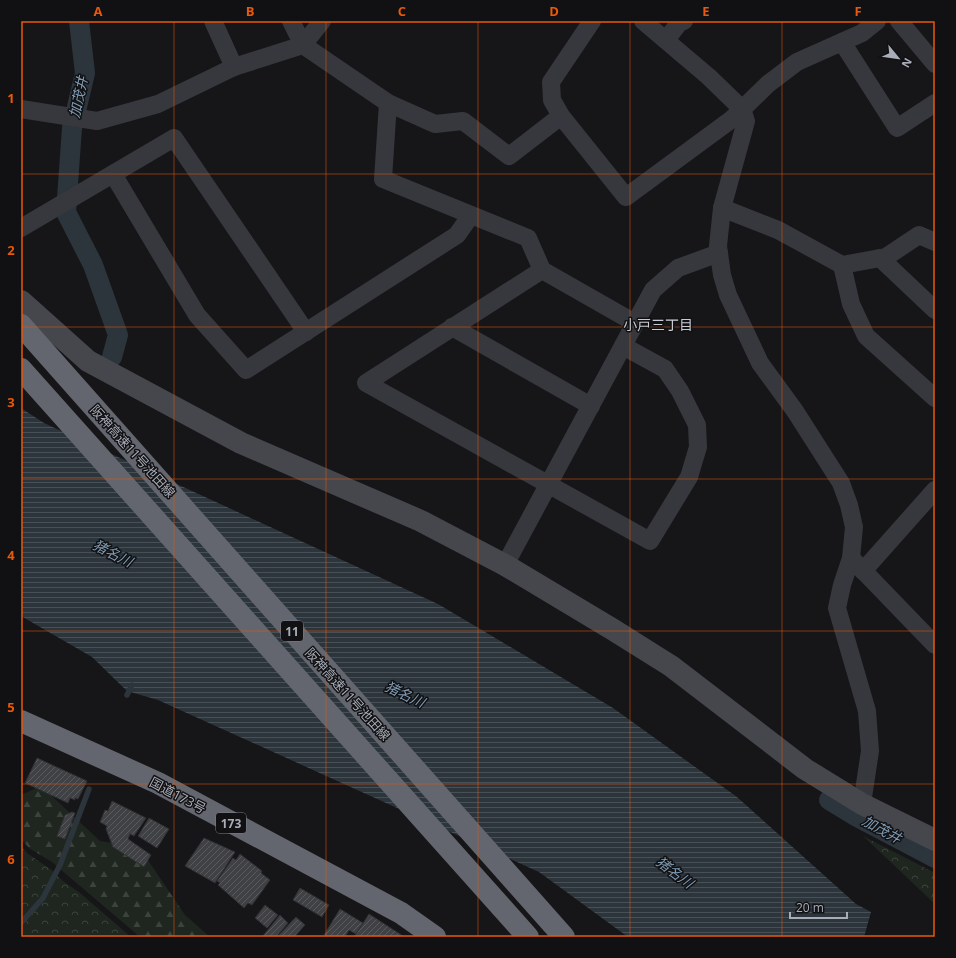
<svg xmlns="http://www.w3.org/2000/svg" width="956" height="958" font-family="'Open Sans','Noto Sans JP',sans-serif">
<defs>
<pattern id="forest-firs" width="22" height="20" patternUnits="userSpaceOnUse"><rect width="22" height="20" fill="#1e261f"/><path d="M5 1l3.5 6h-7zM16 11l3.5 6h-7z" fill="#3c433d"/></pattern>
<pattern id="park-crowns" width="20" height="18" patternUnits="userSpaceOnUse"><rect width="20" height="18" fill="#1e261f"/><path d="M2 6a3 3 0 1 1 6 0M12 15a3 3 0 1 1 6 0" fill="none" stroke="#3c433d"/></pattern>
<pattern id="water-rules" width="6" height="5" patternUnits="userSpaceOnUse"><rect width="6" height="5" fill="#2c353c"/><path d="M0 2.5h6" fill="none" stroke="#485056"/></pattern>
<pattern id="building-hatch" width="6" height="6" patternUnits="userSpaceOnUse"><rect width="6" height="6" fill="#404145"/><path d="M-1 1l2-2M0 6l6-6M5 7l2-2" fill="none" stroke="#595a5e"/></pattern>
</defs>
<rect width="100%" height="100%" fill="#161618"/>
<!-- forest -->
<path fill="url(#forest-firs)" d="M41 786 100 841 139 847 185 915 210 937H140L52 862 29 848 21 839V795Z"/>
<!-- park -->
<g fill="url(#park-crowns)">
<path d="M863 836 935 873V904Z"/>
<path d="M21 846 27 853 53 871 63 881 80 893 131 937H21Z"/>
</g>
<!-- water -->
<path fill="url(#water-rules)" d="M21 408 44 423 438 604 613 708 737 797 856 904 871 912 864 937H628L539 872 158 700 127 691 92 657 21 616Z"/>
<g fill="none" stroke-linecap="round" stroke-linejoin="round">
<!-- stream -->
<g stroke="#2c353c" stroke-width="5.5">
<path d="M127 695 132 685"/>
<path d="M21 923 43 898 60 865 89 789"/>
</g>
<!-- canal -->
<g stroke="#2c353c" stroke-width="20">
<path d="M79 21 85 73 72 128 66 212 93 265 118 335 112 357"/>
<path d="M829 800 857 817 935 858"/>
</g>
</g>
<!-- building -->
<g fill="url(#building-hatch)" stroke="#303034">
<path d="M37 758 87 781 78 799 75 798V800L70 798 68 803 25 783Z"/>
<path d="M112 801 146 818 134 836 130 834 128 839 151 855 144 867 113 847 106 829 107 826 100 822 105 810 108 811Z"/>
<path d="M72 812 75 813 65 839 57 836 65 815Z"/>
<path d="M149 818 169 829 157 848 138 836Z"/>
<path d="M204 838 235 852 215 883 185 866Z"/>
<path d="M240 854 262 871 261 873 270 880 252 905 248 903 244 908 218 885 220 883 217 881 233 858 236 860Z"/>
<path d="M300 888 329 905 322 917 293 900Z"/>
<path d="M265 905 278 915 267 928 255 918Z"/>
<path d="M340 909 363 923 356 934 349 930 345 937H328L324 935Z"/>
<path d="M369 914 403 936V937H354Z"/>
<path d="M280 915 288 923 276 937H262Z"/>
<path d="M296 917 305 925 294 937H277Z"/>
</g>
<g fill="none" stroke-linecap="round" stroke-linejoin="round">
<!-- street -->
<g stroke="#37383d" stroke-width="18">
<path d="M213 21 234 67"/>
<path d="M291 21 303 45 388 103 435 124 463 121 509 156 561 116"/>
<path d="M592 21 551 82 552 100 561 116 626 197 732 119 768 84 797 62 862 33 877 21"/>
<path d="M643 21 709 77 742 109 746 121 722 208 718 246 722 275 728 295 760 363 795 411 841 483 849 505 854 527 851 558 842 585 837 608 867 711 870 751 862 804"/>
<path d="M899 21 935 64"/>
<path d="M666 40 679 23 684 21"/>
<path d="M842 42 897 128 935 103"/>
<path d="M388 103 383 179 528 238 542 270 635 323"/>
<path d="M21 109 97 121 158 104 234 67 303 45 322 21"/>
<path d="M113 174 197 315 246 370 457 235 471 215"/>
<path d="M722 208 778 230 842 265 886 257 919 235 935 242"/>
<path d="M21 228 174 138 306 332"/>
<path d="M880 258 935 310"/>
<path d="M842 265 851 304 866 336 935 398"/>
<path d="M542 270 366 383 650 541 689 477 698 447 697 425 680 391 665 369 623 346"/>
<path d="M452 327 591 406"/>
<path d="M851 558 935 645"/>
<path d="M505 565 653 290 678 268 719 253"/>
<path d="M863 571 935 490"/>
</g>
<!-- secondary -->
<path stroke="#45474d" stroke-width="22" d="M21 301 88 361 241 443 421 521 505 565 612 629 671 666 805 769 862 804 935 840"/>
<!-- highway -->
<g stroke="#63666e" stroke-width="22">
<path d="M21 325 564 937"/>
<path d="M21 369 528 937"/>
<path d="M21 721 158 783 401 913 435 937"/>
</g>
</g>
<!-- grid -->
<path fill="none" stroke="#e8590c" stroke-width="1" stroke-opacity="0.55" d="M174 21V937M326 21V937M478 21V937M630 21V937M782 21V937M21 174H935M21 327H935M21 479H935M21 631H935M21 784H935"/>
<g text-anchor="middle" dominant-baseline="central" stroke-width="3" stroke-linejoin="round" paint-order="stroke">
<!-- shield labels -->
<g fill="#111113" stroke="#7b7e86" stroke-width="1">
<rect x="281" y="621" width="22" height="20" rx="3"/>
<rect x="216" y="813" width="30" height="20" rx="3"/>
</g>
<g font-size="12" font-weight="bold" fill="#a8adb8">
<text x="292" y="631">11</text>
<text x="231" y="823">173</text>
</g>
<!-- street labels -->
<g font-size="13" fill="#a8adb8" stroke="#111113">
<text transform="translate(133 451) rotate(48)">阪神高速11号池田線</text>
<text transform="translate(348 694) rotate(48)">阪神高速11号池田線</text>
<text transform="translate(178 795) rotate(28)">国道173号</text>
</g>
<!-- water labels -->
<g font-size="14" font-style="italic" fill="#7f9bb3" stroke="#111113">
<text transform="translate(78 97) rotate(-78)">加茂井</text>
<text transform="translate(113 553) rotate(27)">猪名川</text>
<text transform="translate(405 694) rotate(25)">猪名川</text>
<text transform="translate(882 829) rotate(28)">加茂井</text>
<text transform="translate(675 872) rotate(37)">猪名川</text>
</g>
<!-- neighbourhood labels -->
<g font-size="14" fill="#c9ccd4" stroke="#111113">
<text x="658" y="324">小戸三丁目</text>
</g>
</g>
<!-- border -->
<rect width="956" height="958" fill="none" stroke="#111113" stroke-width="44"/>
<!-- north arrow -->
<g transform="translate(898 58) rotate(119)" stroke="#111113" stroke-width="3" paint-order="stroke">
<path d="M0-3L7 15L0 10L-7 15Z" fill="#a8adb8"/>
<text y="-6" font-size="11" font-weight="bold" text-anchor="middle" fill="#a8adb8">N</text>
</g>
<!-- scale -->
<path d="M790 912v6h57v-6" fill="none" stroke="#a8adb8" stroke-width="2"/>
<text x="796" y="912" font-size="12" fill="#a8adb8" stroke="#111113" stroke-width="3" paint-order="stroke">20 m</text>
<rect x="22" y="22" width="912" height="914" fill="none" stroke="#e8590c" stroke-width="1.5"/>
<g font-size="13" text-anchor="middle" font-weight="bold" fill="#e8590c">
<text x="98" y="16">A</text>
<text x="250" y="16">B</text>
<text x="402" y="16">C</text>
<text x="554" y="16">D</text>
<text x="706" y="16">E</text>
<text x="858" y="16">F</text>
<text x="11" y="103">1</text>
<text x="11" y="255">2</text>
<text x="11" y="407">3</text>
<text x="11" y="560">4</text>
<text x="11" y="712">5</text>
<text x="11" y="864">6</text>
</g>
</svg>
